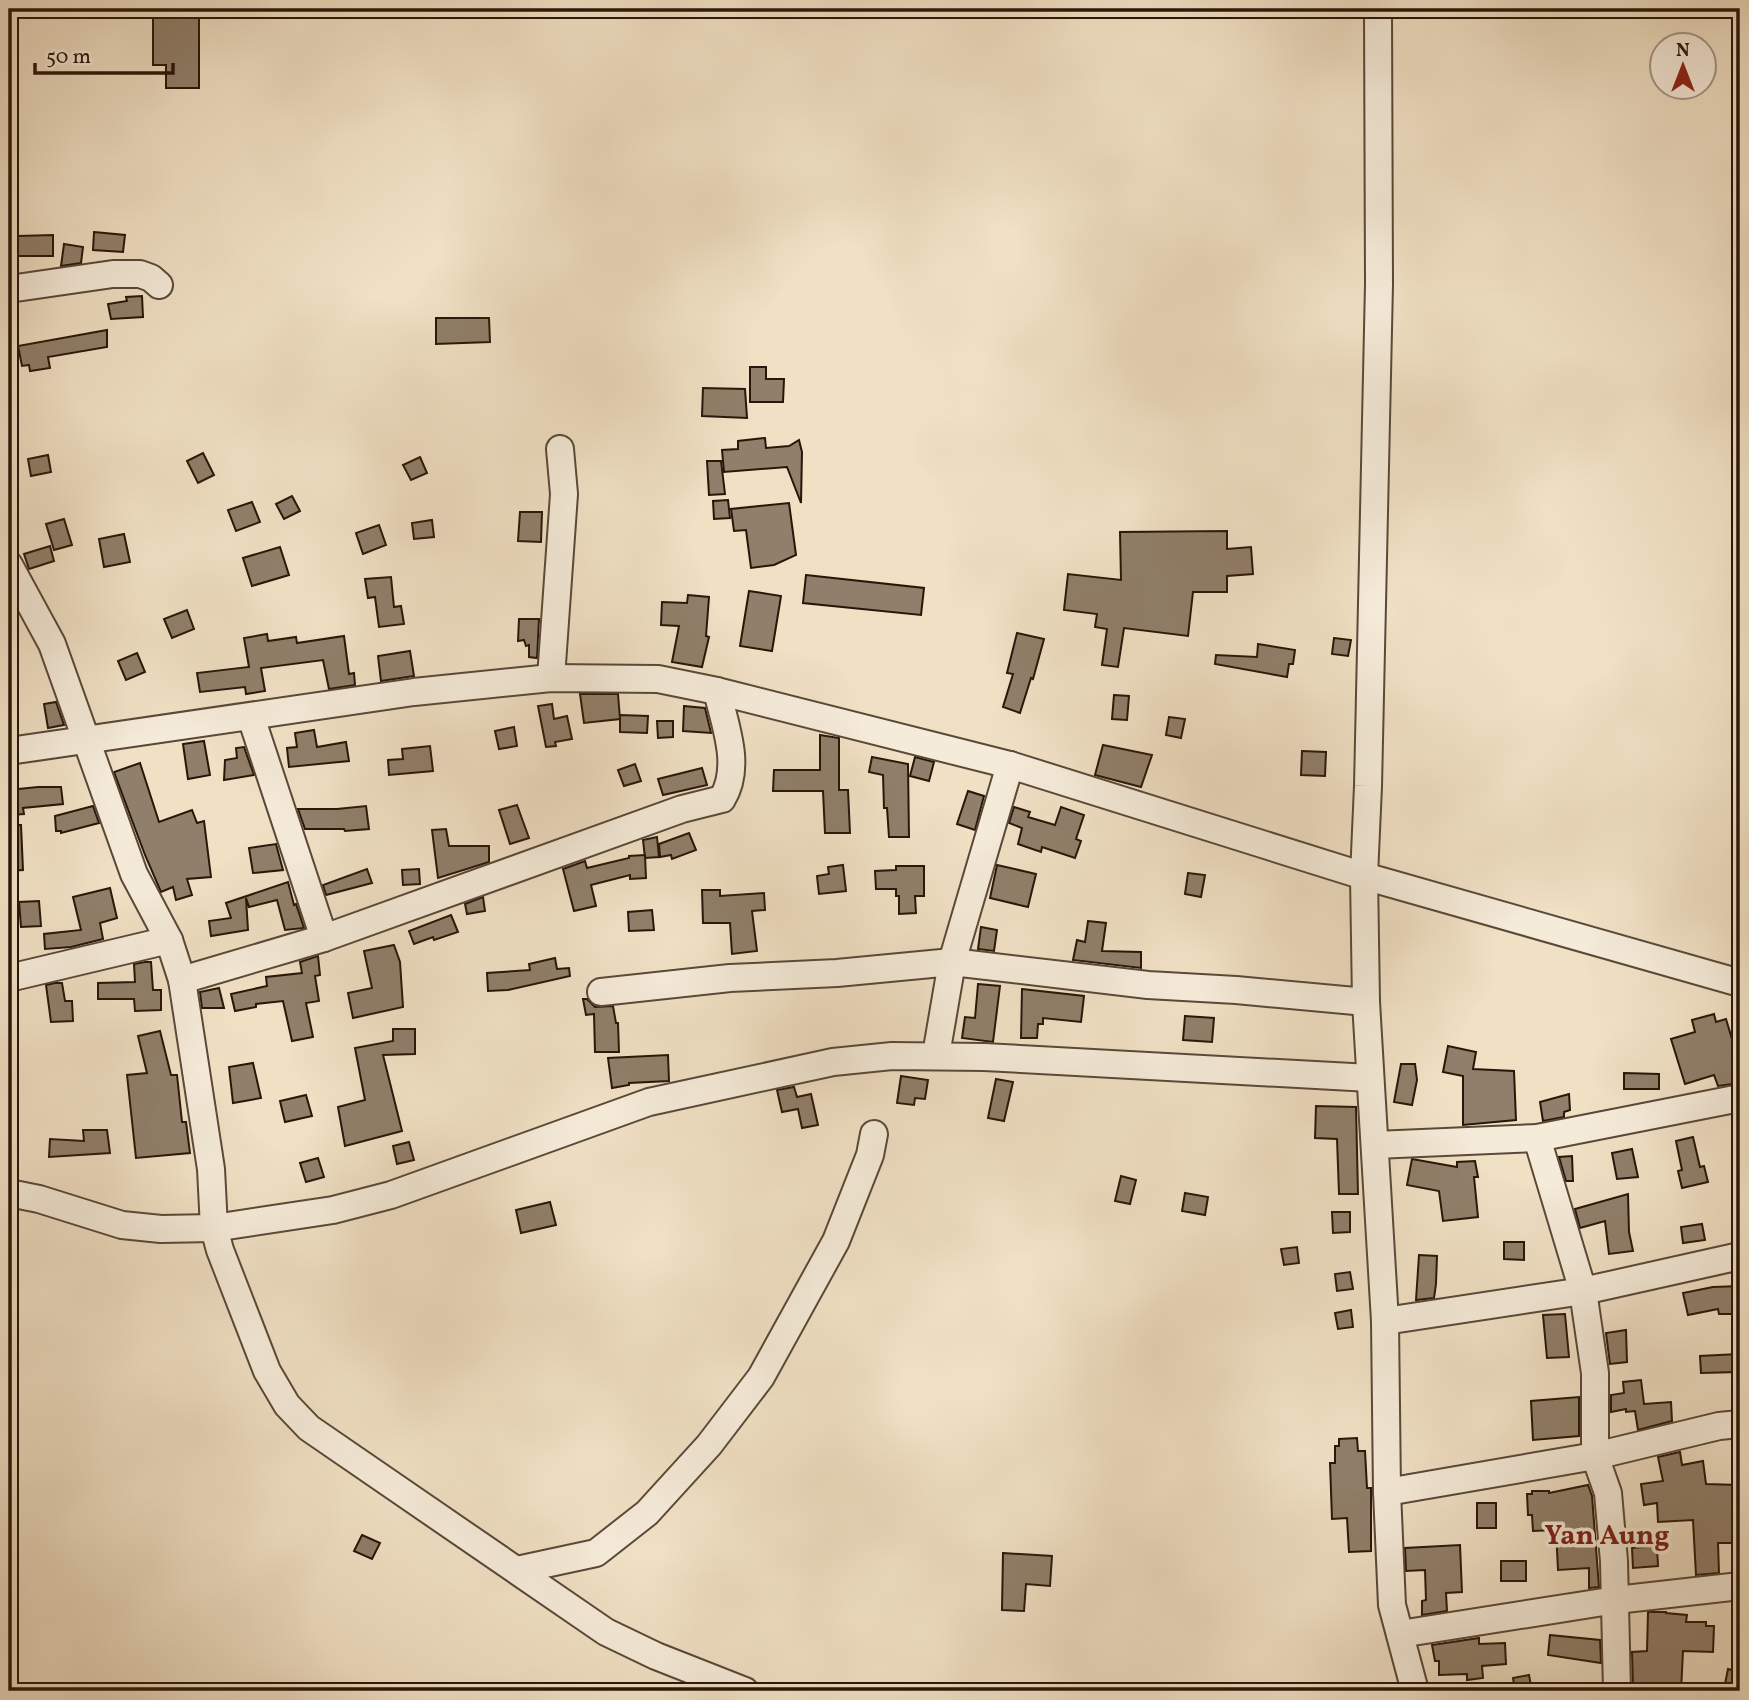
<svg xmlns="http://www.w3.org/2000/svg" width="1749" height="1700" font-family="Vollkorn,serif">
<rect width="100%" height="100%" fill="#f0e0c4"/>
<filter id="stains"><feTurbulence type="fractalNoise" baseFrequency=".00286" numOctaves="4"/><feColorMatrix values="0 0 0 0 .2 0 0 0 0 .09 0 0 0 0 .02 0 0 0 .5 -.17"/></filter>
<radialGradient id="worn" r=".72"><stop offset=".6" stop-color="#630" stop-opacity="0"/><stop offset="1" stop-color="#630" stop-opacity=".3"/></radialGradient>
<!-- building -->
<g fill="#907f6a" stroke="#281609" stroke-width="2">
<path d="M153 9H199V88H166V65H153Z"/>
<path d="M94 232 125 235 123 252 93 250Z"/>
<path d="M53 235V256H18V236Z"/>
<path d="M64 244 83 247 81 263 61 266Z"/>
<path d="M142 296 143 317 111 319 108 304 127 301 126 297Z"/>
<path d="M436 318H489L490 342 436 344Z"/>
<path d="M107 330V347L48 357 50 368 30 371 29 365 22 366 18 346Z"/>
<path d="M750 367H766V379H784L783 402H750Z"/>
<path d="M703 388 745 389 747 418 702 416Z"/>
<path d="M765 438 766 448 789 446 799 440 802 452 801 503 787 467 724 472 722 450 738 449V441Z"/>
<path d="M203 453 214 475 198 483 187 461Z"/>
<path d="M48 455 51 472 31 476 28 459Z"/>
<path d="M420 457 427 473 411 480 403 465Z"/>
<path d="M707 461H721L725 494 709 495Z"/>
<path d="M292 496 300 511 284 519 276 504Z"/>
<path d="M728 500 730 518 714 519 713 501Z"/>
<path d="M252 502 260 522 236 531 228 510Z"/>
<path d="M789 503 796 555 774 565 751 568 746 530 734 531 731 509Z"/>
<path d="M520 512H542L541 542 518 541Z"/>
<path d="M64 519 72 545 54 550 46 524Z"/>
<path d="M432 520 434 537 414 539 412 523Z"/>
<path d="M379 525 386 545 363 554 356 533Z"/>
<path d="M1227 531V549L1251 547 1253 574 1227 576V592H1193L1188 636 1124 628 1118 667 1102 665 1107 629 1095 627 1097 614 1064 610 1068 574 1121 580 1120 532Z"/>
<path d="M124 534 130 562 104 567 99 539Z"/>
<path d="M50 546 54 561 29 569 24 554Z"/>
<path d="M280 547 289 575 252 586 243 558Z"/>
<path d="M806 575 924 588 921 615 803 603Z"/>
<path d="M391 577 394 607 401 606 404 624 379 627 375 597 368 598 365 579Z"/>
<path d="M749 591 781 596 772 651 740 646Z"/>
<path d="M688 595 709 597 706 636 709 637 702 667 672 662 679 626 661 625 662 602 687 603Z"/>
<path d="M187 610 194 629 172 638 164 619Z"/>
<path d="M519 619H539L537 658 529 657V645L526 646 524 640 518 641Z"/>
<path d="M1017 633 1044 639 1033 679 1031 678 1020 713 1003 707 1013 674 1007 673Z"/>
<path d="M267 634 268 641 296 637 297 643 344 636 349 674 354 673 355 685 329 689 323 660 261 668 265 691 246 694 245 687 200 692 197 673 249 667 244 638Z"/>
<path d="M1334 638 1351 640 1348 656 1332 654Z"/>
<path d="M1258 644 1295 650 1293 664H1289L1287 677 1215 664 1216 655 1257 657Z"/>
<path d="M410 651 414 676 381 681 378 656Z"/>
<path d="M137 653 145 672 126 680 118 661Z"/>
<path d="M580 694H618L620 719 584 723Z"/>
<path d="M1114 695 1129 696 1127 720 1112 719Z"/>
<path d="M56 702 64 725 48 728 44 704Z"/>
<path d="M552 704 554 719 567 716 572 739 555 742 556 746 546 747 538 706Z"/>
<path d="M684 706 705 708 711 733 683 731Z"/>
<path d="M620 715 648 716 647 733 620 732Z"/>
<path d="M1169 717 1185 719 1181 738 1166 735Z"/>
<path d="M657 721H673V737L658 738Z"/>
<path d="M514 727 517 746 499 749 495 731Z"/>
<path d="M314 730 317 747 346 742 349 761 289 767 287 748 297 747 295 733Z"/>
<path d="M820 735 839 738V790H848L850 833H825L823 791H773L774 770H820Z"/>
<path d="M204 741 210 775 188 779 183 744Z"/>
<path d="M1103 745 1152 755 1141 787 1095 775Z"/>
<path d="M430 746 433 771 389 775 388 760 403 759 402 749Z"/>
<path d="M244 747 254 775 224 780 225 760 237 758 236 748Z"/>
<path d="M1302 751 1326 752 1325 776 1301 775Z"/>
<path d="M872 757 908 764 909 837H889L887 808H884L883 775 869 772Z"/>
<path d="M915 757 934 762 929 781 910 776Z"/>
<path d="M140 763 159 822 192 810 197 823 204 821 211 877 187 879 192 895 176 900 173 887 161 892 145 855 114 772Z"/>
<path d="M635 764 641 781 624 786 618 770Z"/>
<path d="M702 768 707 785 663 795 658 779Z"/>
<path d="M38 787H61L63 804 23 808 24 814 9 815V790Z"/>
<path d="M968 791 984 796 975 830 957 824Z"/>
<path d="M517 805 529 838 510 844 499 810Z"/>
<path d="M93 806 99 823 61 833V831H56L55 816Z"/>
<path d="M366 806 369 829 345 831 344 829H305L298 809H337Z"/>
<path d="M1014 807 1030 812 1028 817 1055 825 1061 807 1084 815 1076 839 1081 841 1075 858 1042 847 1041 852 1018 844 1022 828 1009 823Z"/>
<path d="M9 825H21L23 870 9 871Z"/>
<path d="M446 829 449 846H489V862L438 878 432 830Z"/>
<path d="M689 833 696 850 672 859 671 855 660 857 659 844Z"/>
<path d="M657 837 659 857 645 858 643 840Z"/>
<path d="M276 844 283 870 253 873 249 848Z"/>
<path d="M645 855 646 878 630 879V875L591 885 596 906 574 911 563 869 585 861 587 868 629 858V856Z"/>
<path d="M843 865 846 891 819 894 817 876 829 874 828 867Z"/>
<path d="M997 865 1036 874 1028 907 990 898Z"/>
<path d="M896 866H924V896H915L916 913 899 914V896H896V889H876L875 871 896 870Z"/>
<path d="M367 869 372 883 326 895 323 885Z"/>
<path d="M419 869 420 884 403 885 402 870Z"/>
<path d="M1188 873 1205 875 1201 897 1185 894Z"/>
<path d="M288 882 294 905 296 904 304 928 285 930 277 900 249 907 246 898 248 930 211 936 209 921 231 918 226 903Z"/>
<path d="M110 888 117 918 100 923 103 939 71 947 45 949 44 934 81 930 73 897Z"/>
<path d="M702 890H720V896L764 893 765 910 752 911 757 951 732 954 730 923H703Z"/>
<path d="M483 897 485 911 467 914 465 904Z"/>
<path d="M39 901 41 926 21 927 19 902Z"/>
<path d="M652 910 654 930 629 931 628 912Z"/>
<path d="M451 915 458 932 434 940 433 937 414 944 409 931Z"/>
<path d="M1088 921 1106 923 1102 951 1141 952V968L1073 960 1077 940 1085 942Z"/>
<path d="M981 927 997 930 994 951 978 949Z"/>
<path d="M394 945 400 962 403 1007 353 1018 348 993 372 988 364 951Z"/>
<path d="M318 956 320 975 315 976 319 1001 306 1003 313 1037 292 1041 283 1001 256 1004V1007L235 1011 231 994 267 986 266 977 302 973 300 962Z"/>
<path d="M555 958 557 969 569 968 570 976 508 990 488 991 487 973 530 970 529 964Z"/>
<path d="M145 962H151L153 990H161V1010L135 1011 134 999H98V983L135 982 134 964Z"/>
<path d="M55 983H62L65 1001H72L73 1021 51 1022 46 985Z"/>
<path d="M978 984 1000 986 993 1042 962 1038 965 1017 975 1018Z"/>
<path d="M219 988 224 1008H202L200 992Z"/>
<path d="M1022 989 1084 996 1081 1022 1043 1018V1024H1038L1037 1038H1021Z"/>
<path d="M583 999H587L595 1007 613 1006 616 1023H618L619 1052H595L594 1014 586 1015Z"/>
<path d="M1714 1014 1716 1022 1726 1019 1740 1066V1083L1718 1086 1714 1075 1685 1084 1671 1039 1695 1032 1692 1020Z"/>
<path d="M1185 1016 1214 1018 1212 1042 1183 1040Z"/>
<path d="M393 1029H415V1054L383 1055 402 1131 345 1146 338 1107 365 1100 355 1048 393 1041Z"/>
<path d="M160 1031 171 1075H177L182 1122H186L190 1153 136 1158 127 1075 147 1073 138 1036Z"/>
<path d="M1448 1046 1476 1052 1473 1069 1514 1071 1516 1120 1463 1125V1076L1443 1072Z"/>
<path d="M668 1055 669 1081 629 1083V1085L612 1088 608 1058Z"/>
<path d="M253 1063 261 1098 233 1103 229 1067Z"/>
<path d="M1401 1064H1415L1417 1080 1412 1105 1394 1102Z"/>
<path d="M1624 1073 1659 1074V1089H1624Z"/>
<path d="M901 1076 928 1080 925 1099 915 1098 914 1105 897 1103Z"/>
<path d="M996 1079 1013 1082 1004 1121 988 1118Z"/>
<path d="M794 1087 797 1097 811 1094 818 1125 802 1128 798 1109 782 1112 777 1090Z"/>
<path d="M1569 1094 1570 1110 1564 1112V1117L1543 1121 1540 1102Z"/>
<path d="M306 1095 312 1116 285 1122 280 1101Z"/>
<path d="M1316 1106 1356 1107 1358 1194H1339L1337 1139 1315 1138Z"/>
<path d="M83 1130H107L110 1153 49 1157 50 1139 84 1141Z"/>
<path d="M1693 1137 1700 1167 1704 1166 1708 1182 1682 1188 1678 1171 1682 1170 1676 1141Z"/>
<path d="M409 1142 414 1160 397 1164 393 1146Z"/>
<path d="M1632 1149 1638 1177 1617 1179 1612 1153Z"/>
<path d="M1572 1156 1573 1181H1566L1559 1157Z"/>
<path d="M318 1158 324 1177 306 1182 300 1163Z"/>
<path d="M1412 1159 1457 1167V1162L1475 1161 1478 1177H1474L1478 1217 1443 1221 1439 1191 1407 1185Z"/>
<path d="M1121 1176 1136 1180 1130 1204 1115 1201Z"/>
<path d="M1185 1193 1208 1197 1205 1215 1182 1211Z"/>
<path d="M1628 1194 1629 1232 1633 1251 1609 1254 1605 1221 1580 1228 1575 1209Z"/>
<path d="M550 1202 556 1225 521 1233 516 1210Z"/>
<path d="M1332 1212H1350V1232L1333 1233Z"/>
<path d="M1702 1224 1705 1240 1683 1243 1681 1227Z"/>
<path d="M1504 1242H1524V1260L1504 1259Z"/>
<path d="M1297 1247 1299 1263 1284 1265 1281 1249Z"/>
<path d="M1419 1255 1437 1256 1436 1284 1434 1298 1416 1300Z"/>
<path d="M1350 1272 1353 1289 1337 1291 1335 1274Z"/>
<path d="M1740 1286V1314H1719L1718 1309 1688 1315 1683 1293 1713 1287Z"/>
<path d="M1351 1310 1353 1327 1338 1329 1335 1313Z"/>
<path d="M1565 1314 1569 1357 1547 1358 1543 1315Z"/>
<path d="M1626 1330 1627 1362 1610 1364 1606 1333Z"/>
<path d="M1738 1354 1739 1372 1701 1373 1700 1356Z"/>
<path d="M1641 1380 1644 1404 1671 1402 1672 1421 1638 1430 1635 1411 1626 1412V1409L1611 1412V1395L1624 1393 1623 1382Z"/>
<path d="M1579 1397V1436L1533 1440 1531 1401Z"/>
<path d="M1357 1438 1358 1451H1365L1367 1488H1371V1551L1349 1552 1347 1518 1332 1519 1330 1463H1335V1446H1339V1439Z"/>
<path d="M1680 1452 1682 1465 1703 1461 1706 1484 1738 1485 1737 1528H1740V1543H1718L1719 1573 1696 1575 1693 1520 1658 1522 1657 1503 1644 1505 1641 1484 1663 1481 1658 1457Z"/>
<path d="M1588 1485 1592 1496 1599 1587 1589 1588V1568L1558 1570 1556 1530 1533 1531 1532 1515H1528L1527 1494H1532V1491H1549V1493Z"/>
<rect x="1477" y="1503" width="19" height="25"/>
<path d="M362 1535 380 1543 372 1559 354 1551Z"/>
<path d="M1460 1545 1462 1592 1446 1593 1447 1611 1422 1615V1601L1426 1600 1425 1570 1406 1571 1405 1548Z"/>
<path d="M1657 1546 1658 1566 1633 1568 1632 1548Z"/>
<path d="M1003 1553 1052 1556 1050 1586 1026 1584 1024 1611 1002 1610Z"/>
<rect x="1501" y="1561" width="25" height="20"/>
<path d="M1648 1612H1666V1613L1687 1615 1686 1622H1706V1626H1714L1713 1652 1683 1651 1681 1691H1658V1685L1633 1686 1632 1652 1647 1651Z"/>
<path d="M1550 1635 1600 1640 1601 1663 1548 1655Z"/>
<path d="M1479 1638V1644L1505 1643 1506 1664 1482 1666 1483 1678 1467 1680V1674L1439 1675V1661H1435L1432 1645Z"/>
<path d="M1728 1669 1740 1672V1687L1725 1684Z"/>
<path d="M1529 1675 1532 1691H1515L1513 1678Z"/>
</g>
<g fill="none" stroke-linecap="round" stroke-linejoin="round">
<!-- minor casing -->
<g stroke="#5a4838" stroke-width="30">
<g id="minor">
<path d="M9 289 113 274H140L151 278 159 285"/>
<path d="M9 565 52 644 134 874 169 940 182 980 211 1169 214 1228 220 1250 267 1371 287 1405 309 1428 606 1632 656 1656 745 1691"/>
<path d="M551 678 564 494 560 449"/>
<path d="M251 717 324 938"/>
<path d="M9 751 414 692 551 678 658 679 717 691 1010 765 1364 876 1740 983"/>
<path d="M9 978 169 940"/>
<path d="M182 980 324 938 682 809 722 799C742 767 725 725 717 691"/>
<path d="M601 992 730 978 837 973 952 962 1148 985 1236 990 1366 1002 1364 876 1368 786 1379 284 1378 9"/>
<path d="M1366 1002 1385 1321 1387 1492 1392 1605 1415 1691"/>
<path d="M936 1055 952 962 1010 765"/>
<path d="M1537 1138 1583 1291 1595 1373V1456L1608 1493 1614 1561 1617 1691"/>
<path d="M1375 1145 1537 1138 1740 1098"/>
<path d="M9 1193 39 1199 122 1225 161 1229 214 1228 333 1210 391 1195 649 1102 833 1062 892 1056 984 1057 1370 1078"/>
<path d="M1385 1321 1583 1291 1740 1256"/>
<path d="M1387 1492 1595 1456 1719 1426 1740 1424"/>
<path d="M517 1570 596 1553 647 1513 709 1445 761 1377 836 1241 870 1155 874 1134"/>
<path d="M1400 1634 1616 1600 1740 1586"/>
</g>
</g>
<!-- minor -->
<use href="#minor" stroke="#f5ebd9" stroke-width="26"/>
</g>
<g text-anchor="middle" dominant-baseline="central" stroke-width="7" stroke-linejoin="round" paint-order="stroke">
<!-- quarter labels -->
<g font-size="28" font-weight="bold" fill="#7a1f14" stroke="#f5ebd9">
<text x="1607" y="1536">Yan Aung</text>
</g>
</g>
<!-- margin -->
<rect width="1749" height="1700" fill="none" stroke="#f0e0c4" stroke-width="35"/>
<rect x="10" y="10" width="1728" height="1679" fill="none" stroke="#281609" stroke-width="3.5"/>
<rect x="18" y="18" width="1714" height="1665" fill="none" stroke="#281609" stroke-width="2"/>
<!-- north arrow -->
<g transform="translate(1683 66)"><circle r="33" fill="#f5ebd9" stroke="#a39686" stroke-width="2"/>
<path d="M0-5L12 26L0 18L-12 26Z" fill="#8f2418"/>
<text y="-10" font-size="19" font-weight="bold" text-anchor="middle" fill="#281609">N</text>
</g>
<!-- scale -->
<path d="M35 63v10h138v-10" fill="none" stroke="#281609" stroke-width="3.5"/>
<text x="46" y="63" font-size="21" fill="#281609" stroke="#f5ebd9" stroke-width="5" paint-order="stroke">50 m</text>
<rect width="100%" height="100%" filter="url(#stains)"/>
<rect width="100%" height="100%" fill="url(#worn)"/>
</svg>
